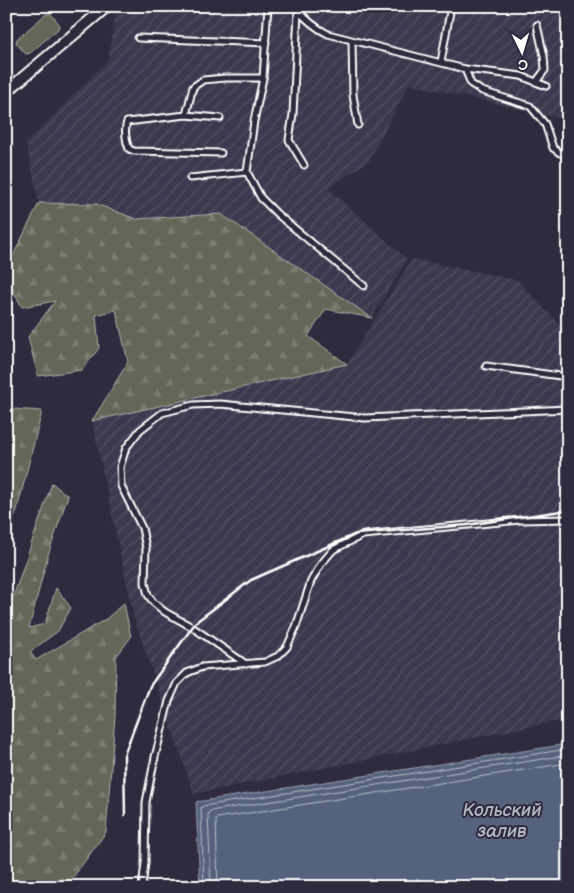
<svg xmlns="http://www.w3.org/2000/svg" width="574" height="893" font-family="'Balsamiq Sans',sans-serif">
<defs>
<pattern id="industrial-furrows" width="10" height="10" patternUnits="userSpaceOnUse" patternTransform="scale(1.25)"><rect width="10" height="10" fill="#3e394f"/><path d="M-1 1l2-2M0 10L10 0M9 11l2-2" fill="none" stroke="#514d61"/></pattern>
<pattern id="forest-firs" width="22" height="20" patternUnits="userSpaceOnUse" patternTransform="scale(1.25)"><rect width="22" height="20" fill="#656658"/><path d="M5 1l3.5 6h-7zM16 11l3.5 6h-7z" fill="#7c7d71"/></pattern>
</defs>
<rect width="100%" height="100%" fill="#2f2a3d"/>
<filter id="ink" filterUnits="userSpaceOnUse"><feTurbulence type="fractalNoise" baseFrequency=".02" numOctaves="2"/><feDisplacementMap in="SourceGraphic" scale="10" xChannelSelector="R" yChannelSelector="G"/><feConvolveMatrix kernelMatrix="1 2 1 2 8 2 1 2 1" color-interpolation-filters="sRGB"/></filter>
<g filter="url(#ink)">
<!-- industrial -->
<g fill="url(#industrial-furrows)">
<path d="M117 6H554L566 11 568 34V114L564 119 409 84 369 161 328 188 407 259 372 318 221 214 136 219 96 204 39 203 26 143 108 60Z"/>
<path d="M412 259 517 280 568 333V719L194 794 134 618 92 421 347 364Z"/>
</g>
<!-- forest -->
<g fill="url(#forest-firs)" stroke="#b2b2ac">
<path d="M39 203 96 204 136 219 221 214 372 318 326 309 308 336 347 364 92 421 128 362 116 310 96 315 99 348 82 370 38 376 28 337 55 301 22 307 6 278V270Z"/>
<path d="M13 409 42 411 17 510 6 541V448Z"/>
<path d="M52 483 68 496 48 555 29 628 45 624 56 588 71 608 58 631 30 652 36 660 106 619 124 603 131 637 116 657 115 716 106 832 66 887H6V618Z"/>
</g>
<!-- pitch -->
<path fill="#656658" stroke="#b2b2ac" d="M46 14H51L59 24 58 29 30 53 26 54 16 43 17 39Z"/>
<!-- water -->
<path fill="#54627d" stroke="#98a1b1" d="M568 744V887H200L196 802Z"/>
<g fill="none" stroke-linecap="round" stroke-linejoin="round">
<!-- shore -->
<g stroke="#bbc0cb" stroke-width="1">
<path d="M204 887 201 808 203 806 568 749"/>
<path d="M211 887 208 814 210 811 568 755"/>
<path d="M218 887 216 820 217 818 568 763"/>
</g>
<!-- service casing -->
<g stroke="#fff" stroke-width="9">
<g id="service">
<path d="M268 6 263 78 254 121 247 172 261 198 277 214 364 286"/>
<path d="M294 6C304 18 314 27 328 34L465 69 521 76 546 86"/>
<path d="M298 12 293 114 289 140 304 165"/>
<path d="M138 38 266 43"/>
<path d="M352 41 353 95 358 125"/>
<path d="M441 62 451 6"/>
<path d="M465 69 471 84 482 91 530 106 545 124 553 148 560 153 568 155"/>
<path d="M536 82 545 70 544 56 537 25"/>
<path d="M186 115 193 87 203 80 225 78H263"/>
<path d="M220 118 186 115 127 122C124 129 126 142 129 149L134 151 221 153"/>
<path d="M190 178 247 172"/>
<path d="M486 366 568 377"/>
<path d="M246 664 192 627 165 612 154 603 148 595 145 583 146 548 142 528 121 486 120 467 126 448 140 430 162 413 193 405 220 404 365 418 568 409"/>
<path d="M142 887 145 863 146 802 155 757 169 701 177 683 187 673 202 667 265 662 278 656 287 647 296 627 311 581 321 564 333 550 363 535 520 520 568 519"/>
</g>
</g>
<!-- minor casing -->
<g stroke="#fff" stroke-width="14">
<path id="minor" d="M6 92 106 7"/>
</g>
<!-- service -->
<use href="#service" stroke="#2f2a3d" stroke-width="5"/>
<!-- minor -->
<use href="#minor" stroke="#2f2a3d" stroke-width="10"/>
<!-- rail -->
<path stroke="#fff" stroke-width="2.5" d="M125 815 124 755 150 686 196 622 251 580 356 534 467 525 568 510"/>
</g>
</g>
<g text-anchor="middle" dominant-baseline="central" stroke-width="4" stroke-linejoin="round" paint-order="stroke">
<!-- water labels -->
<g font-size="18" font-style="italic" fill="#b2b8c4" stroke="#2f2a3d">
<text x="502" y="810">Кольский<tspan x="502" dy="21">залив</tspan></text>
</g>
</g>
<!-- margin -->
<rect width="574" height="893" fill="none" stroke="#2f2a3d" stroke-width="25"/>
<rect x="12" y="12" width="549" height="868" fill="none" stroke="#fff" stroke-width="2" filter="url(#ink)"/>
<!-- north arrow -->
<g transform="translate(522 52) rotate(175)" stroke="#2f2a3d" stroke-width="4" paint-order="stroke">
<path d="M0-4L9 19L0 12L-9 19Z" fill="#ffffff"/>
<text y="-8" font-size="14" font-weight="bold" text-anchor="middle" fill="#ffffff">С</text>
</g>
</svg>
